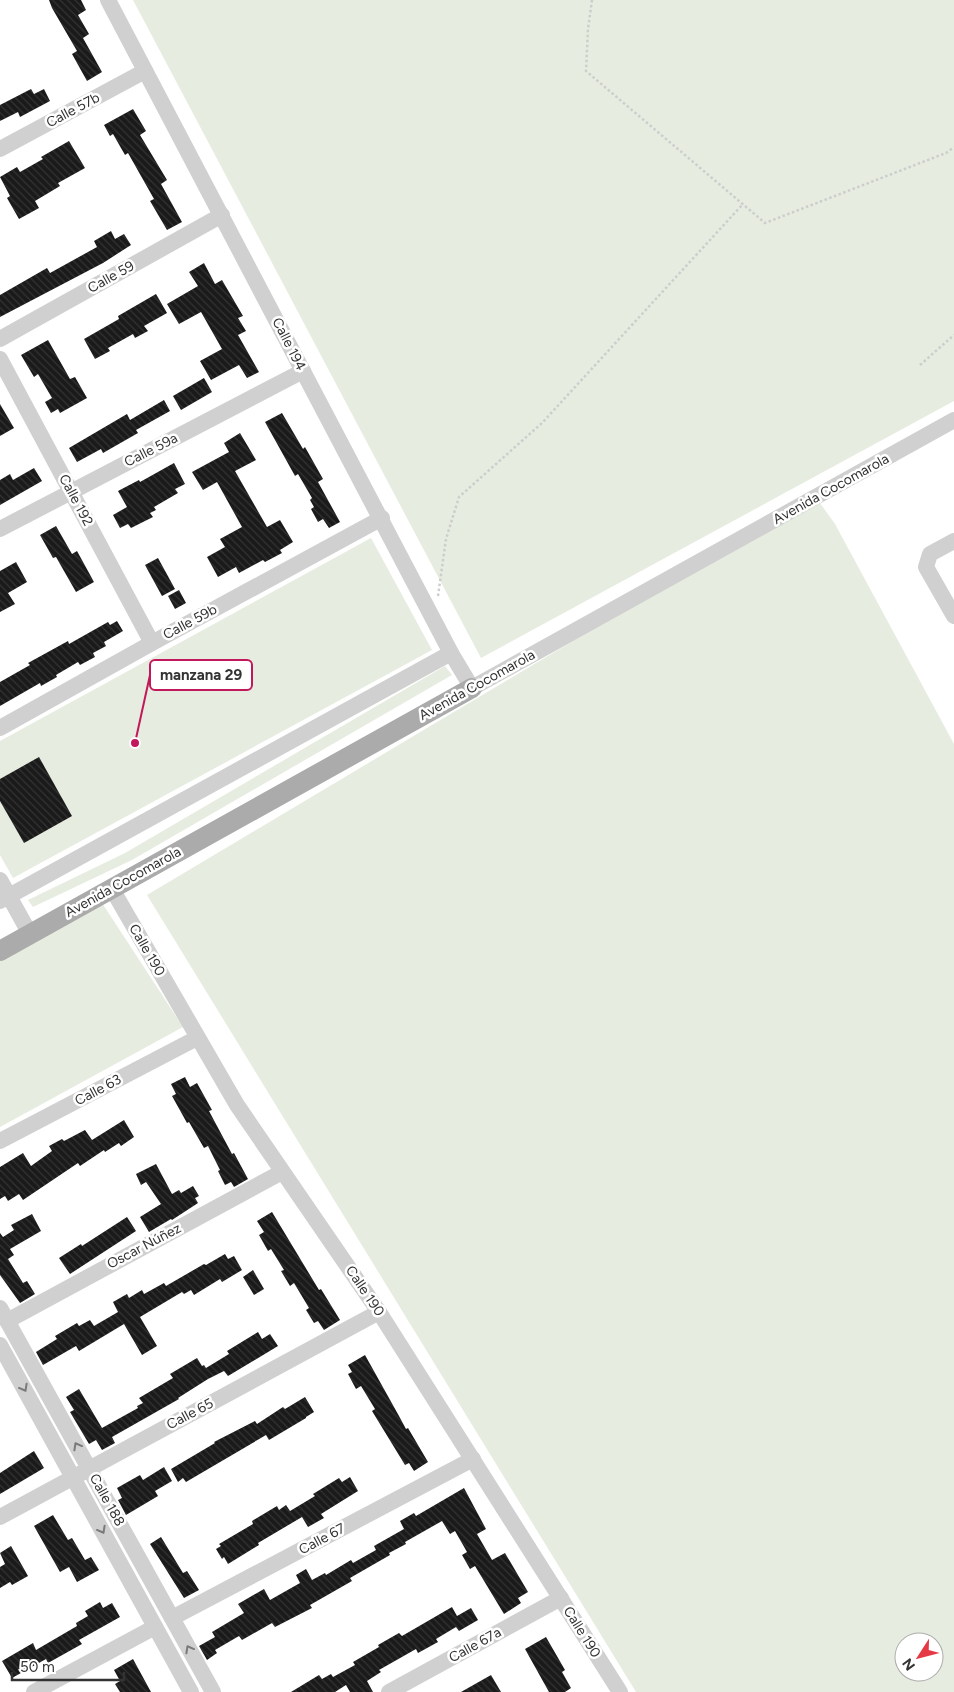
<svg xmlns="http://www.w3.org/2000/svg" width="954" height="1692" font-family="Figtree,sans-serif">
<defs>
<pattern id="building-back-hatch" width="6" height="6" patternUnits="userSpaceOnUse" patternTransform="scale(1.25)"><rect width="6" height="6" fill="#1a1a1a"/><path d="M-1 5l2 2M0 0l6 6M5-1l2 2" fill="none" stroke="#333"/></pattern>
</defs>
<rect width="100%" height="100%" fill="#fff"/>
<!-- grass -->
<g fill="#e6ecdf" fill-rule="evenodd">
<path d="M133 0H954V401L481 658Z"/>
<path d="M817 499 835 524 954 744V1692H636L147 895 749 536ZM904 1642H934V1672H904Z"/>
<path d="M371 538 432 650 13 878 0 855V741Z"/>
<path d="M445 666 452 675 132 860 33 907 28 900 125 853Z"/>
<path d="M102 903 183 1027 0 1127V960Z"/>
</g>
<!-- building -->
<g fill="url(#building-back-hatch)">
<path d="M49 0H81L86 10 78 15 89 34 83 38 102 72 87 81 72 54 77 51 52 8Z"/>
<path d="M31 89 34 94 44 89 50 101 20 117 18 112 0 121V105Z"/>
<path d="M133 109 146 131 140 135 167 180 161 184 182 222 167 230 150 201 154 199 128 153 125 155 113 134 110 136 104 125Z"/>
<path d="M69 141 85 168 58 183 60 186 35 201 39 208 19 219 7 198 10 196 0 177 17 167 20 172 43 159 41 157Z"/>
<path d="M111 231 115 239 124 234 131 245 103 263 0 317V295L47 268 50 273 97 247 94 241Z"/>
<path d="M204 263 215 284 222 280 243 316 238 318 246 331 238 335 259 372 247 378 239 365 211 380 200 361 222 349 201 312 179 324 167 304 198 286 189 272Z"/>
<path d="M156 294 167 313 144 326 148 331 135 338 133 334 108 348 110 351 95 359 84 339 119 319 118 316Z"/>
<path d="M48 340 70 379 75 377 87 398 60 413 58 409 51 413 45 402 52 398 38 374 34 377 21 355Z"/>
<path d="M204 378 212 392 181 410 173 396Z"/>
<path d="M164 400 170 411 136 430 138 433 103 453 101 449 77 462 69 448 127 414 130 420Z"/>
<path d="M0 404 14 428 0 436Z"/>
<path d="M282 413 303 449 305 447 323 479 318 482 340 522 329 528 323 519 318 522 311 509 314 507 310 500 312 498 298 474 295 476 265 422Z"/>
<path d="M240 433 256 460 235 471 267 527 280 520 293 542 280 550 282 553 265 562 263 560 239 573 236 567 218 577 207 557 225 547 220 539 242 527 217 482 203 490 192 472 229 452 224 443Z"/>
<path d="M174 463 185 484 175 489 178 493 154 507 156 510 150 513 153 517 131 528 128 524 120 528 113 515 127 507 118 491 139 480 140 482Z"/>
<path d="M34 468 42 481 0 505V480L10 474 13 480Z"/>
<path d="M56 526 72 554 77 551 94 582 76 592 56 557 53 558 40 535Z"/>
<path d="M158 558 175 589 162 596 145 565Z"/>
<path d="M16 562 27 582 8 593 15 604 0 612V571Z"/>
<path d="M179 590 186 603 175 609 168 596Z"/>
<path d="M117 621 123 631 104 642 106 646 93 653 95 657 80 665 78 662 56 675 57 677 41 686 40 683 0 706V682L30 665 28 663 68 641 69 644 108 622 110 625Z"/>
<path d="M39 757 72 816 24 843 0 801V779Z"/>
<path d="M185 1077 190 1087 197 1083 212 1110 209 1111 232 1154 234 1153 248 1179 234 1187 231 1182 225 1185 218 1171 220 1170 208 1146 204 1148 189 1122 187 1123 172 1096 176 1094 171 1084Z"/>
<path d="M124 1120 134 1137 121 1146 119 1143 105 1152 104 1150 80 1166 78 1163 23 1200 19 1194 8 1201 5 1196 0 1199V1167L23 1153 31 1166 52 1151 49 1146 62 1139 64 1141 85 1130 92 1140Z"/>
<path d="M156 1164 172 1194 179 1190 181 1193 193 1186 199 1196 195 1198 198 1203 172 1220 171 1219 149 1232 140 1217 161 1204 146 1182 141 1185 136 1174Z"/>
<path d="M272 1212 319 1290 321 1289 340 1320 324 1330 318 1321 314 1323 306 1310 309 1308 294 1283 290 1286 281 1271 284 1270 271 1249 268 1251 259 1235 264 1232 257 1221Z"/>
<path d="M32 1214 41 1231 10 1249 14 1255 8 1259 23 1283 27 1281 35 1294 20 1303 0 1275V1233L3 1237 14 1230 11 1225Z"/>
<path d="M127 1217 136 1231 70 1274 59 1258 81 1244 82 1246Z"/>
<path d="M225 1254 228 1259 234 1256 242 1270 222 1282 220 1279 194 1295 191 1290 184 1294 182 1292 140 1317 157 1346 142 1355 124 1324 79 1351 76 1346 43 1365 36 1352 57 1339 55 1336 77 1323 79 1326 90 1320 94 1326 118 1312 113 1302 127 1294 129 1298 142 1290 144 1294 164 1283 166 1286 204 1264 206 1265Z"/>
<path d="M253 1270 264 1289 254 1295 243 1277Z"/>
<path d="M258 1332 262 1339 270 1334 278 1346 228 1376 224 1371 208 1379 178 1398 179 1399 112 1437 115 1443 102 1450 96 1440 89 1444 70 1412 74 1410 66 1397 79 1389 102 1428 138 1408 137 1406 143 1403 139 1398 173 1378 170 1374 197 1358 202 1366 204 1365 206 1368 229 1354 227 1351Z"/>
<path d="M365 1355 399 1416 406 1429 408 1428 428 1462 414 1471 409 1463 405 1465 372 1411 375 1409 361 1386 356 1389 348 1374 352 1372 348 1365Z"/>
<path d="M305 1397 314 1412 306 1417V1418L269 1440 266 1435 186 1482 183 1478 178 1482 171 1469 215 1443 214 1442 255 1421 257 1424 283 1407 285 1409Z"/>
<path d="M34 1451 44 1468 0 1494V1473Z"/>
<path d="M164 1467 172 1481 155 1491 158 1496 126 1515 118 1500 122 1498 117 1488 140 1475 143 1480Z"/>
<path d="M350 1477 358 1491 321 1514 324 1518 308 1527 302 1517 258 1543 259 1545 228 1564 224 1557 222 1559 216 1549 221 1546 219 1544 253 1524 252 1521 277 1506 279 1510 286 1505 290 1511 315 1496 313 1494 339 1478 342 1482Z"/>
<path d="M464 1488 486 1529 477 1534 492 1560 505 1553 528 1592 518 1598 521 1603 504 1614 475 1566 470 1569 462 1555 467 1552 455 1531 450 1534 442 1521 405 1542 406 1544 389 1553 390 1555 350 1578 352 1581 310 1605 312 1608 275 1627 272 1623 242 1640 239 1636 215 1650 217 1653 207 1660 199 1646 215 1637 212 1632 244 1613 238 1604 264 1589 270 1600 300 1583 296 1575 306 1569 312 1580 325 1573 326 1575 351 1560 353 1563 376 1550 374 1546 404 1529 400 1521 414 1513 416 1516Z"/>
<path d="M53 1515 68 1540 72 1538 85 1560 91 1557 99 1570 77 1582 69 1567 60 1572 34 1526Z"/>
<path d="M161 1537 183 1573 187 1571 199 1590 184 1598 150 1544Z"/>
<path d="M11 1546 28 1576 12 1585 10 1582 0 1588V1567L5 1564 0 1553Z"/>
<path d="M100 1602 103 1608 112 1603 120 1617 79 1640 82 1644 48 1663 46 1659 12 1678 2 1661 33 1643 36 1650 77 1626 76 1623 88 1616 85 1611Z"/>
<path d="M452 1607 457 1616 471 1608 478 1620 459 1631 456 1627 436 1639 438 1642 418 1653 416 1649 379 1670 381 1672 367 1681 373 1692H350L346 1685 335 1692H291L319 1675 322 1679 331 1674 333 1677 355 1665 353 1662 379 1647 378 1645 399 1633 402 1636Z"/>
<path d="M546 1637 565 1670 562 1672 571 1688 565 1692H549L525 1649Z"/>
<path d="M133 1659 151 1692H120L115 1684 120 1681 114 1670Z"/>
<path d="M491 1675 501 1692H461Z"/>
</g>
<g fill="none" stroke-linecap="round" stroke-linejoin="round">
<!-- path -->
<g stroke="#cdcdcd" stroke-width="2.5" stroke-dasharray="2.5 2.5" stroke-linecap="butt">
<path d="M592 0 588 29 586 71 765 223 946 153 954 147"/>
<path d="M920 365 954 335"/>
<path d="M438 596 446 539 459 497 542 423 743 204"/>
</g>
<!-- minor -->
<g stroke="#d0d0d0" stroke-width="16">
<path d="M108 0 451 653 472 688 954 420"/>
<path d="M0 149 145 71"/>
<path d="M0 339 222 215"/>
<path d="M0 359 152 643"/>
<path d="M0 529 303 371"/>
<path d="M954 541 930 554 926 567 954 616"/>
<path d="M0 728 152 643 382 518"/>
<path d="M0 880 30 934"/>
<path d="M112 889 237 1105 379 1312 620 1692"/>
<path d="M0 901 451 653"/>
<path d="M0 1141 197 1038"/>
<path d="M0 1308 213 1692"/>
<path d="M7 1321 282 1172"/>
<path d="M0 1345 191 1692"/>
<path d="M0 1517 379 1312"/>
<path d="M172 1618 473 1459"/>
<path d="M34 1692 155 1627"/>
<path d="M389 1692 561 1598"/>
</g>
<!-- major -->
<path stroke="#ababab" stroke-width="20" d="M0 951 472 688"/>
</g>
<!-- one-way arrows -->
<defs><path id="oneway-chevron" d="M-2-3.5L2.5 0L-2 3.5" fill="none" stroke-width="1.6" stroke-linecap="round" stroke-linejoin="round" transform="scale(1.25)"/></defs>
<g stroke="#7a7a7a">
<use href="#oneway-chevron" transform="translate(24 1388) rotate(61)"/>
<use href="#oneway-chevron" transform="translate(77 1446) rotate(-119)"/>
<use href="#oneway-chevron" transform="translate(102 1530) rotate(61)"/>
<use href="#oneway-chevron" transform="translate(189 1649) rotate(-119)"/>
</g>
<g text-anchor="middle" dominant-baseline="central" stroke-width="5" stroke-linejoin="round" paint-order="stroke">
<!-- street labels -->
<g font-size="14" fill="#333" stroke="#fff">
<text transform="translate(73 110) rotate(-28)">Calle 57b</text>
<text transform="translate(111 277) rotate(-29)">Calle 59</text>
<text transform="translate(289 344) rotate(63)">Calle 194</text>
<text transform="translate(151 450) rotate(-27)">Calle 59a</text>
<text transform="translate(831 489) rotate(-29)">Avenida Cocomarola</text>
<text transform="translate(76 500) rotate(62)">Calle 192</text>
<text transform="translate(190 622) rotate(-28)">Calle 59b</text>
<text transform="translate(477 685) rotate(-29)">Avenida Cocomarola</text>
<text transform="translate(123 882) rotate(-29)">Avenida Cocomarola</text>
<text transform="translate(147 950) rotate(60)">Calle 190</text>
<text transform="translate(98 1090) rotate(-28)">Calle 63</text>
<text transform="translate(144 1246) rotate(-28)">Oscar Núñez</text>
<text transform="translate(365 1291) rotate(56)">Calle 190</text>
<text transform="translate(190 1414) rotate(-28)">Calle 65</text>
<text transform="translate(107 1500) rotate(61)">Calle 188</text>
<text transform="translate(322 1539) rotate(-28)">Calle 67</text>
<text transform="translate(582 1632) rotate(58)">Calle 190</text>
<text transform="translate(475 1645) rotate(-29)">Calle 67a</text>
</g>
</g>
<!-- callouts -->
<path fill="none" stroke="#c2185b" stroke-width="2" d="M135 743L150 675"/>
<circle fill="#c2185b" stroke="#fff" stroke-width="2" cx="135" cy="743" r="5"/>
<rect fill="#fff" stroke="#c2185b" stroke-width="2" x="150" y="660" width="102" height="30" rx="5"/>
<g font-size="15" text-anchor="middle" font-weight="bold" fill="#333">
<text x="201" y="680">manzana 29</text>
</g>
<!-- north arrow -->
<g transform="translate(919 1657) rotate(234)"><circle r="24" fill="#ffffff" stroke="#adadad"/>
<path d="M0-4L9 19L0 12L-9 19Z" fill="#e63946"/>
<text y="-8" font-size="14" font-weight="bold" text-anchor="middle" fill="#333333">N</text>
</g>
<!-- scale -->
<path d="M12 1672v8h112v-8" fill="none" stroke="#333333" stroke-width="2.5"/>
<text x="20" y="1672" font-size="15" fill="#333333" stroke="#ffffff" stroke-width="4" paint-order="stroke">50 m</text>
</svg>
